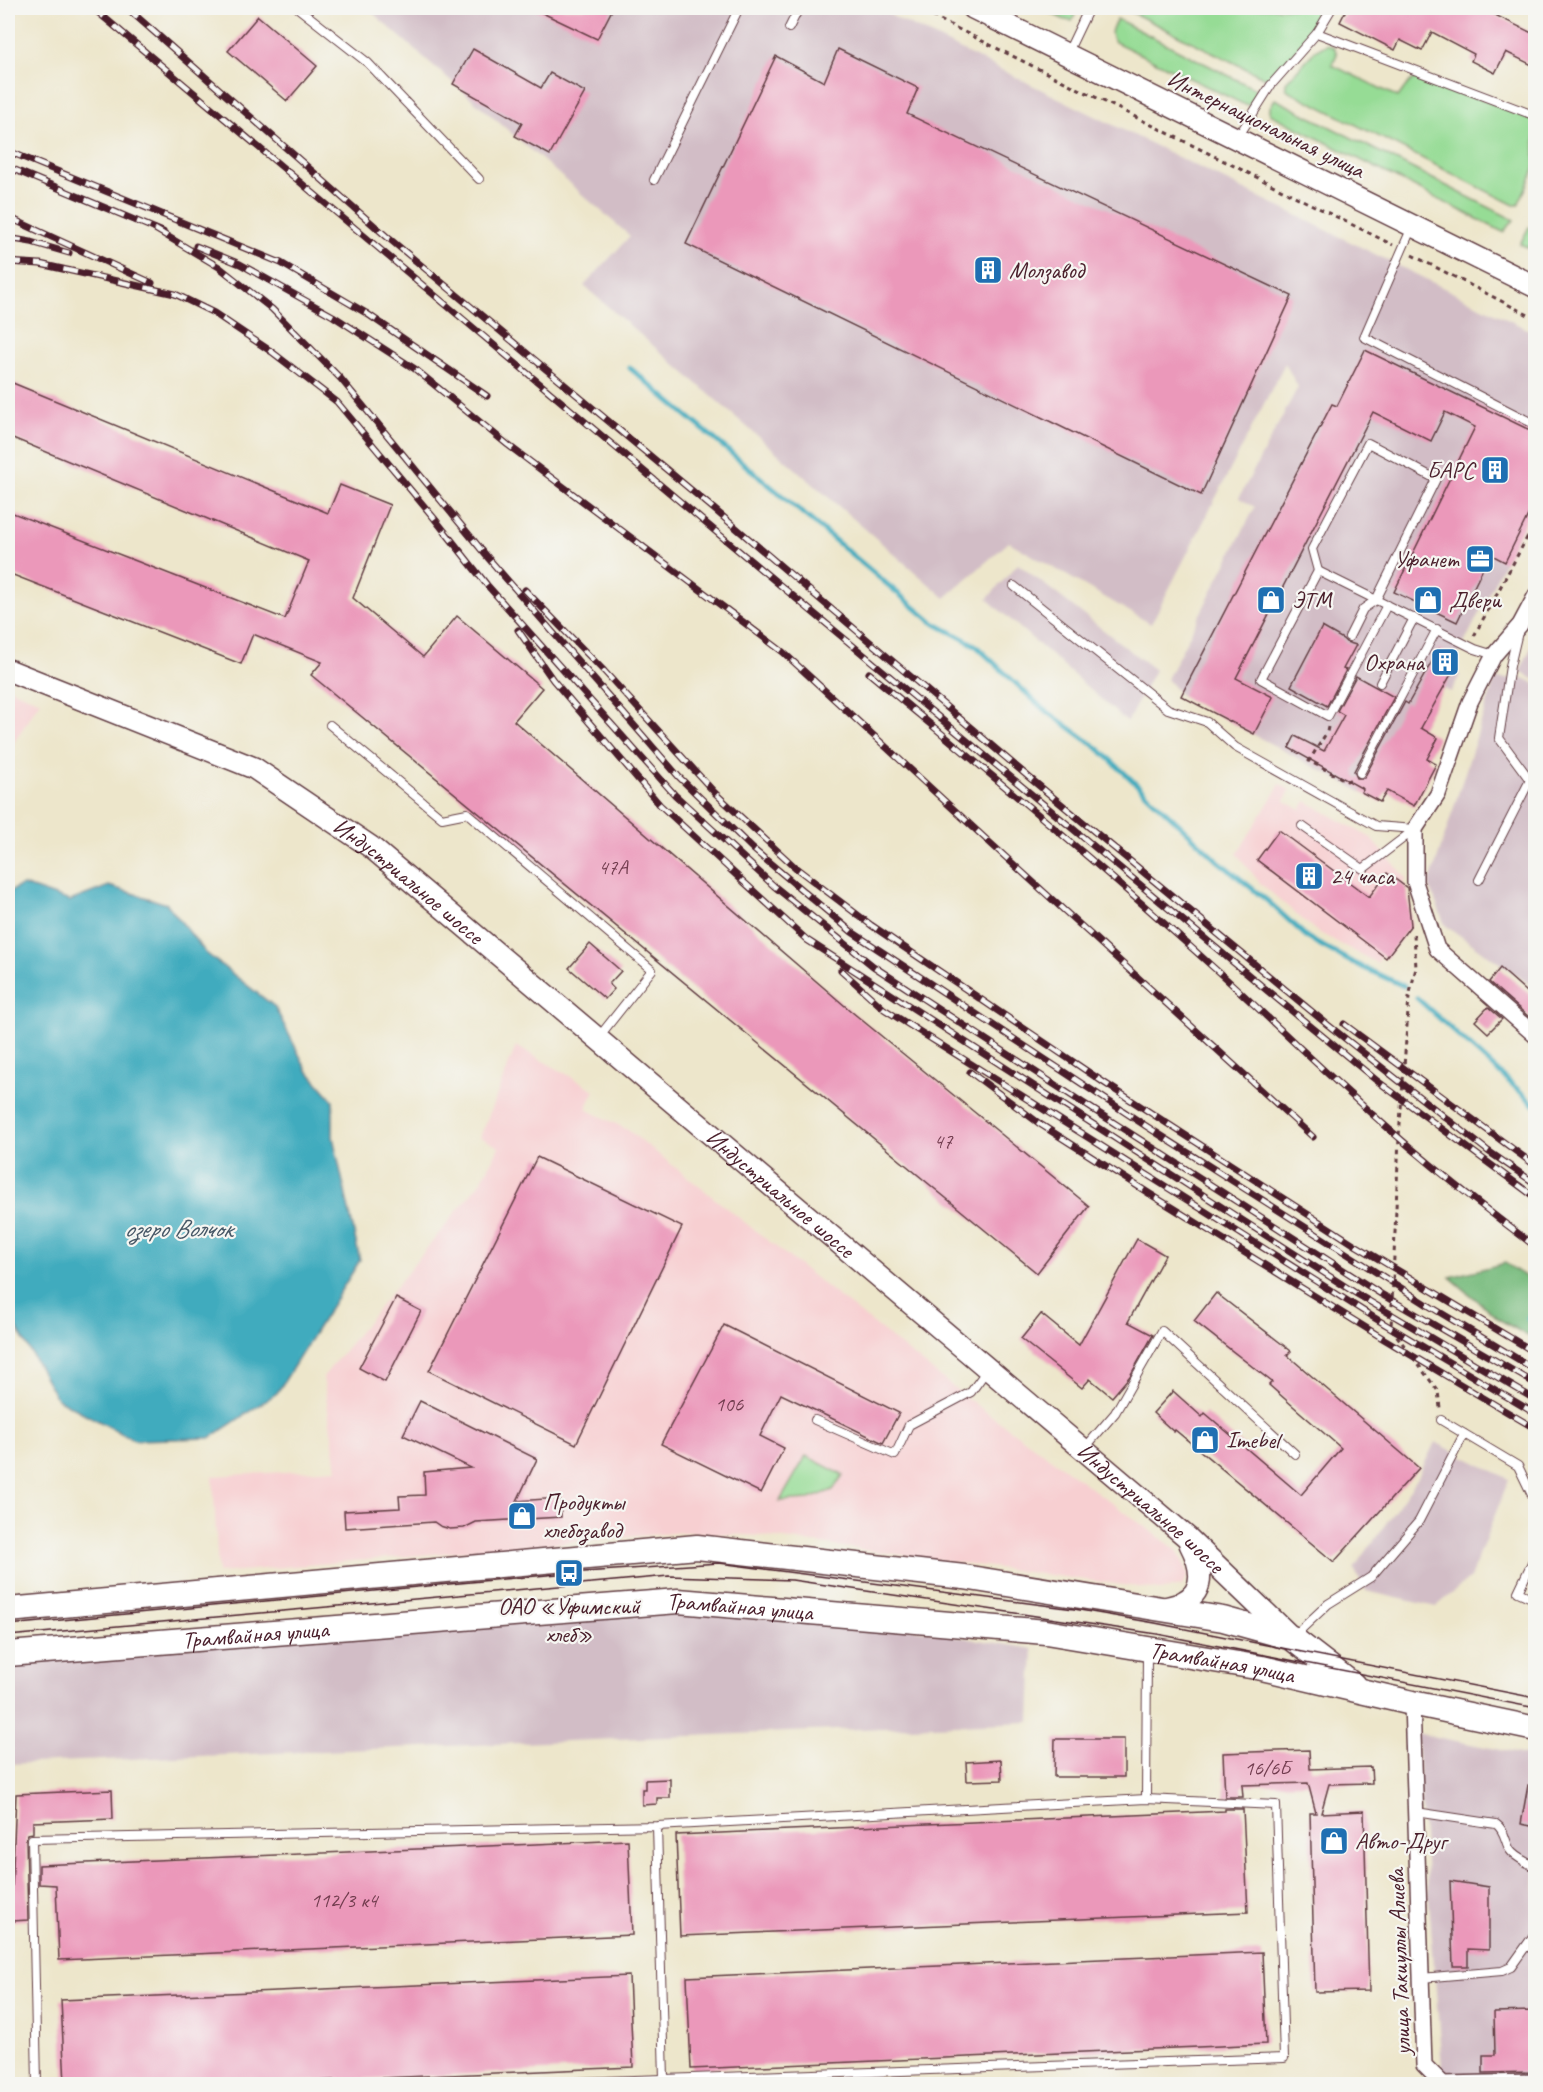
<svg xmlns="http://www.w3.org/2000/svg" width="1543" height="2092" font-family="Caveat,sans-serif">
<rect width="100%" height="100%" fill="#f6f6f2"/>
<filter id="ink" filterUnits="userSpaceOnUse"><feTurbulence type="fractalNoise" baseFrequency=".0167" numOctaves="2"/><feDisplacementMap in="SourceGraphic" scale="12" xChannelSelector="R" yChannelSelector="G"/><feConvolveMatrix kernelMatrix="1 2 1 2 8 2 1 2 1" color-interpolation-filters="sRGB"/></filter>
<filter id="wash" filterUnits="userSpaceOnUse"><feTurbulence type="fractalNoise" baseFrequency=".008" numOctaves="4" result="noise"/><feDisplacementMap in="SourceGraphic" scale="24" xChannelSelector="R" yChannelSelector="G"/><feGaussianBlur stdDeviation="1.35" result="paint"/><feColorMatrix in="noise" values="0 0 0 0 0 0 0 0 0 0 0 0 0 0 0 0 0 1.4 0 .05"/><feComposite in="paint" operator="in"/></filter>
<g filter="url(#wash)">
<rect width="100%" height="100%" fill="#ede6cb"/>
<!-- built -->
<g fill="#f7cfd1">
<path d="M8 688 40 701 8 752Z"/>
<path d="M1280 784 1290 790 1285 801 1301 810 1306 801 1371 838 1407 879 1386 901 1409 919 1377 963 1316 931 1260 883 1237 854Z"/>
<path d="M516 1046 595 1090 586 1109 628 1130 967 1398 1177 1550 1189 1574 1182 1586 1160 1590 762 1536 685 1532 218 1573 213 1476 337 1469 323 1377 482 1180 499 1147 480 1137Z"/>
</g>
<!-- industrial -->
<g fill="#d2bdc6">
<path d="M367 8H876L1535 333V500L1451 670 1460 675 1451 692 1443 688 1380 802 1181 696 1167 679 1255 507 1239 498 1298 387 1285 363 1151 624 1009 542 945 598 584 286 630 236Z"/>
<path d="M1018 564 1155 670 1127 722 987 599Z"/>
<path d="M1535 639V680L1520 671Z"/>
<path d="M1495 679H1526L1536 684 1535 988 1445 925 1429 885Z"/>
<path d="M1435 1442 1509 1479 1470 1578 1436 1607 1366 1591 1354 1569 1417 1479Z"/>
<path d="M579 1612 730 1614 901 1627 1033 1649 1030 1722 8 1764V1663Z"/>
<path d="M1416 1733 1535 1757V2079L1443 2081Z"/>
</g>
<!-- green -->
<g fill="#96dc95" stroke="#707e60" stroke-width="1.5">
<path d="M1040 8H1078L1072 21 1065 20Z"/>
<path d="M1123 8H1326L1318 22 1279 74 1270 79 1261 76Z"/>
<path d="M1117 19 1261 92 1250 105 1243 104 1115 42C1108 34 1112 28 1117 19Z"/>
<path d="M1327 44 1334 47 1337 54 1332 65 1398 97C1405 88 1409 78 1422 77L1535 119V168L1518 205H1514L1289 91 1286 88V82L1315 51Z"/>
<path d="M1275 99 1514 220 1503 232 1270 114V107Z"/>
<path d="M1529 227 1535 231V251L1520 244Z"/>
<path d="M806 1456 843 1475 833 1490 809 1499 780 1501Z"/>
</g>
<!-- forest -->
<path fill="#78bc7e" stroke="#616e54" stroke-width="1.5" d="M1505 1263 1535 1283V1340L1500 1320 1450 1277Z"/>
<!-- water -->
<path fill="#3fabbe" stroke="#446574" stroke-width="1.5" d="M23 885 70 901 109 886 167 904 206 953 275 1007 307 1070 333 1100V1137L360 1260 277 1393 210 1438 134 1440 57 1399 8 1312V892Z"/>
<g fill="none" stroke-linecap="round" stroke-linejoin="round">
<!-- stream -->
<g stroke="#3fabbe" stroke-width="5">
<path d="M630 368 932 622 975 645 1041 707 1099 749 1217 860 1270 903 1308 938 1353 963 1404 986"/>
<path d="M1417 998 1536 1106"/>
<path d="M1528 1318 1536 1311"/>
</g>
</g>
<g id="blocks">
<!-- building -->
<g fill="#eb98ba">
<path d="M532 8H613L597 39Z"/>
<path d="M1347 8H1444L1454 12 1456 8H1497L1493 14 1536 35V67L1506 52 1495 73 1471 61 1474 54 1432 32 1422 51 1400 40 1395 50 1340 22Z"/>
<path d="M258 16 317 66 287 101 228 51Z"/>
<path d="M473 49 541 88 550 73 585 92 550 155 515 136 522 123 453 84Z"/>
<path d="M838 49 918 88 907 114 1292 296 1201 495 686 244 776 56 824 82Z"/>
<path d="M1365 350 1536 433V499L1505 562 1490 554 1457 622 1394 592 1475 427 1445 412 1431 441 1373 412 1236 678 1273 697 1254 734 1181 696 1332 404 1337 406Z"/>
<path d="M8 381 328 513 340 485 390 505 353 598 423 657 457 616 542 688 514 721 852 1012 1089 1206 1037 1273 311 675 322 662 253 634 241 664 8 573V511L285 619 309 561 8 436Z"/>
<path d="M1322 627 1343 639 1346 642 1356 645 1343 669 1346 670 1327 706 1291 686Z"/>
<path d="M1439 649 1459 660 1421 728 1438 738 1427 759 1436 764 1414 806 1387 791 1380 802 1361 792 1363 789 1289 748 1295 736 1324 751 1344 715 1337 711 1356 676 1394 697 1354 771 1357 778H1364L1405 702 1408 704Z"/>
<path d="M1279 830 1369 897 1387 873 1407 888 1411 925 1386 958 1257 860Z"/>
<path d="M590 944 621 971 609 984 614 989 605 999 569 968Z"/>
<path d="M1500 968 1536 1000V1023L1489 982Z"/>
<path d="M1488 1007 1502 1019 1488 1033 1475 1021Z"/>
<path d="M537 1157 682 1227 576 1444 429 1371Z"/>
<path d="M1137 1239 1165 1255 1128 1322 1153 1335 1130 1376 1112 1397 1090 1379 1082 1388 1021 1339 1041 1314 1079 1345Z"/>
<path d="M1216 1293 1291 1351 1287 1355 1419 1468 1334 1562 1175 1430 1174 1432 1153 1413 1173 1391 1202 1417 1205 1413 1301 1495 1341 1448 1269 1385 1272 1382 1194 1321Z"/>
<path d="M396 1298 421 1311 385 1382 359 1368Z"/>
<path d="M724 1325 899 1413 883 1443 781 1394 760 1436 784 1448 761 1493 661 1444Z"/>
<path d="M420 1401 537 1459 517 1501 560 1498 561 1517 476 1522 464 1528 450 1529 440 1526 434 1522 345 1528 344 1511 400 1508 399 1496 425 1495 424 1472 471 1468 403 1435Z"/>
<path d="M1055 1739H1124V1777H1054Z"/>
<path d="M1309 1750 1310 1769 1371 1767 1372 1783 1329 1784 1321 1813 1364 1811 1369 1991 1315 1992 1310 1813H1316L1308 1783 1242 1785 1243 1797H1225L1223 1753Z"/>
<path d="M1001 1760 1002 1780 967 1781 966 1762Z"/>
<path d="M670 1779V1798H657V1804L642 1805V1789H645V1780Z"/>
<path d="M1528 1785H1536V1827L1521 1824Z"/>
<path d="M112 1790 113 1819 33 1822V1833L28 1834 26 1839 28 1920 12 1921 10 1891H12L16 1794Z"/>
<path d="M1225 1809H1243L1248 1912 680 1936 676 1835 1225 1811Z"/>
<path d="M628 1840 632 1935 59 1960 56 1885 39 1884V1865Z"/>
<path d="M1450 1881 1489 1887V1950L1468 1949V1966H1453Z"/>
<path d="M1262 1952 1266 2044 691 2069 687 1977Z"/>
<path d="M629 1976 633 2067 224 2085H65L61 2000Z"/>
<path d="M1536 2011V2072L1483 2073V2055H1495L1494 2012Z"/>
</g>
</g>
</g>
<g filter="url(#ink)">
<use href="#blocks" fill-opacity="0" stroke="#623d43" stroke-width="1.5"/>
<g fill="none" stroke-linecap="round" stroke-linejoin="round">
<!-- lane casing -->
<g stroke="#623d43" stroke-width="10">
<g id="lane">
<path d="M298 8 368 63 479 179"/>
<path d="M789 28 799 8"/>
<path d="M1317 33 1536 116"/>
<path d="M1068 52 1089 8"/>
<path d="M1238 137 1271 85 1317 33 1332 8"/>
<path d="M654 180 739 8"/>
<path d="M1412 227 1364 337 1536 425"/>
<path d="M1318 571 1312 549 1368 443 1436 479 1376 600 1363 609 1349 637"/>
<path d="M1014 586 1168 709 1207 722 1235 747 1376 826 1415 829"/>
<path d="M1387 605 1328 716 1261 679 1318 571 1475 649 1494 655"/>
<path d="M1380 683 1414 618"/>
<path d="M330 725 442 818 467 813 652 970 598 1038"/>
<path d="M1360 773 1437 629"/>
<path d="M1302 826 1363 869 1414 830"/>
<path d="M1479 880 1530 780 1499 738 1510 666 1518 632"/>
<path d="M815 1420 895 1455 909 1425 971 1392 987 1370"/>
<path d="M1441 1420 1518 1466 1532 1495 1536 1497"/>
<path d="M1084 1449 1115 1413 1162 1331 1295 1454"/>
<path d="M1536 1554 1518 1592 1536 1600"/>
<path d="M1294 1636 1328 1604 1371 1577 1419 1521 1464 1434"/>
<path d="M1146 1799 1147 1652"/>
<path d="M1416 1812 1496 1824C1505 1830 1505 1842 1510 1850 1515 1858 1528 1862 1536 1868"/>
<path d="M1421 1978 1502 1971 1511 1967 1536 1932"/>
<path d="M37 2084 32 1839 657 1826 1146 1799 1276 1805 1284 2058 664 2079 657 1826"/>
<path d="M517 2084 664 2079"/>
</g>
</g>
<!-- street casing -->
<g stroke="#623d43" stroke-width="18">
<g id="street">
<path d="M1536 595 1520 625 1494 655 1470 702 1438 794 1415 829V882L1437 949 1536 1036"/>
<path d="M1412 1703 1424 2065 1443 2084 1536 2082"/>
</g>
</g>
<!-- secondary casing -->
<g stroke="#623d43" stroke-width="24">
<g id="secondary">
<path d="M973 8 1536 287"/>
<path id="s1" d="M8 670 254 768 371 847 1188 1538 1292 1638"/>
<path d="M1160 1609C1168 1607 1177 1606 1183 1602 1208 1590 1200 1563 1190 1544"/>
</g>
</g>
<!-- primary casing -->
<g stroke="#623d43" stroke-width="27">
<g id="primary">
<path d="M8 1610 697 1547 964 1577 1223 1619 1292 1638 1353 1685"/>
<path id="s2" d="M8 1654 678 1601 1046 1632 1262 1668 1412 1703 1536 1729"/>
</g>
</g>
<!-- path -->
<g stroke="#623d43" stroke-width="3" stroke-dasharray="4.5 4.5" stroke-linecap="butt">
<path d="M916 8 1393 245"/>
<path d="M1412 255 1536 319"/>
<path d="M1474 636 1536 521"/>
<path d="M1328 727 1327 732 1309 761 1347 781 1351 779"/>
<path d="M1414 934 1416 968 1409 997 1399 1137 1391 1328 1438 1391 1440 1408"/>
</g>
<!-- lane -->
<use href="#lane" stroke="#fff" stroke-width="8"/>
<!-- street -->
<use href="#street" stroke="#fff" stroke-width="15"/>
<!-- secondary -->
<use href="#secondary" stroke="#fff" stroke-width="21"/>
<!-- primary -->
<use href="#primary" stroke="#fff" stroke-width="24"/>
<!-- tram -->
<g stroke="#4a1f2b" stroke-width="1.5">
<path d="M8 1625 569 1573 719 1563 1074 1609 1155 1623 1536 1698"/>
<path d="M8 1636 669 1576 792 1580 1157 1634 1536 1708"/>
</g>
<!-- rail casing -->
<g stroke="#4a1f2b" stroke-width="7">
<g id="rail">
<path d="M93 8 727 541 1275 997 1376 1080 1536 1198"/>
<path d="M127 8 386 236 708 504 1031 779 1328 1025 1488 1151 1536 1184"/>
<path d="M8 151 281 263 366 313 487 396"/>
<path d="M8 167 163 232"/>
<path d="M8 217 152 283"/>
<path d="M155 229 219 267 272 309 341 379 489 559 679 777 753 849 852 932 1146 1126 1431 1307 1536 1370"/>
<path d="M8 238 31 242 69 253"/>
<path d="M196 246 240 264 333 316 415 369 508 445 783 652 988 841 1313 1137"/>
<path d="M8 262 40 264 175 294 214 313 272 352 337 402 434 518 487 585 675 795 774 886 873 966 1083 1103 1381 1294 1536 1384"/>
<path d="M525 590 604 671 715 793 796 868 871 925 1103 1082 1357 1246 1536 1353"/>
<path d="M518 630 553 680 660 805 807 940 1357 1294 1536 1400"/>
<path d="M869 673C985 770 1102 866 1214 968 1260 1009 1304 1053 1350 1094 1409 1149 1472 1199 1536 1247"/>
<path d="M841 970 884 1009 1373 1317 1536 1414"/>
<path d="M1344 1024 1536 1166"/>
<path d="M970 1072 1040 1124 1150 1194 1384 1339 1536 1429"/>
</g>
</g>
<!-- rail -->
<use href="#rail" stroke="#f6f6f2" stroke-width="4.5" stroke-dasharray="14" stroke-linecap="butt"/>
</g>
</g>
<!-- icons -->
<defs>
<g id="building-square" transform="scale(1.5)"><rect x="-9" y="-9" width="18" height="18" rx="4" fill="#1f6fb2" stroke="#f6f6f2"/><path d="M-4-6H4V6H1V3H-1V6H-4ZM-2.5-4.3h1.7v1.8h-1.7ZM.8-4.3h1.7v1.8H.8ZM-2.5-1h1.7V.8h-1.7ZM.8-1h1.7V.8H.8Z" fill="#fff"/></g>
<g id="office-square" transform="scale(1.5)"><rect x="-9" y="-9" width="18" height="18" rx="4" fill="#1f6fb2" stroke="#f6f6f2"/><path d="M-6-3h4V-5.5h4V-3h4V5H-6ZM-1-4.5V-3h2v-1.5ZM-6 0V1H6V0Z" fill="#fff"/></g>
<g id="shop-square" transform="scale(1.5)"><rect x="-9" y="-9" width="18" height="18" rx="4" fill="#1f6fb2" stroke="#f6f6f2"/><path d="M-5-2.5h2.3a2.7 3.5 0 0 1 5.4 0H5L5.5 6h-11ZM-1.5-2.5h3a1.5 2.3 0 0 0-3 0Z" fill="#fff"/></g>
<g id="bus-square" transform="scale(1.5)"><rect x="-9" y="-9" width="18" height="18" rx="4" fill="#1f6fb2" stroke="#f6f6f2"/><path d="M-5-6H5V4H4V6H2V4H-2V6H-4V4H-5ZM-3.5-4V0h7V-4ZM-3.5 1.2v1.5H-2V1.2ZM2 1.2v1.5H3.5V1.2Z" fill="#fff"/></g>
</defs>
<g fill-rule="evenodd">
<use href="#building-square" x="988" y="270"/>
<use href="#building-square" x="1495" y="470"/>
<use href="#office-square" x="1480" y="559"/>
<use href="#shop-square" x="1271" y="600"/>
<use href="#shop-square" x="1428" y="600"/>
<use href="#building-square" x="1445" y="662"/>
<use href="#building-square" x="1309" y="876"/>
<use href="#shop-square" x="1205" y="1440"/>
<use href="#shop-square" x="522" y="1516"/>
<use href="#bus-square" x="569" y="1573"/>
<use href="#shop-square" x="1334" y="1841"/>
</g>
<g text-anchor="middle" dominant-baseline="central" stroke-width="4.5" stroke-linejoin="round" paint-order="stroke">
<!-- number labels -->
<g font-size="21" fill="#723d4f">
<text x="613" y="867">47А</text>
<text x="943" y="1141">47</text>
<text x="729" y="1404">106</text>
<text x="1267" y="1768">16/6Б</text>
<text x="344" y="1900">112/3 к4</text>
</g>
<!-- street labels -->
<g font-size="24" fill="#4a1f2b" stroke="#f6f6f2">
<text transform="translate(1266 124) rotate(26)">Интернациональная улица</text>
<text stroke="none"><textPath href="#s1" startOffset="456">Индустриальное шоссе</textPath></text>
<text stroke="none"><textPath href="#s1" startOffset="942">Индустриальное шоссе</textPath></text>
<text stroke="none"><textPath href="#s1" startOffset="1428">Индустриальное шоссе</textPath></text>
<text stroke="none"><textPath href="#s2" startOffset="734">Трамвайная улица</textPath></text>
<text stroke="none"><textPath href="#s2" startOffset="248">Трамвайная улица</textPath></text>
<text stroke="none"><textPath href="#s2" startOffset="1220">Трамвайная улица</textPath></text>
<text transform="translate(1399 1962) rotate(-92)">улица Такиуллы Алиева</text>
</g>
<!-- poi labels -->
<g font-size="24" fill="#4a1f2b" stroke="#f6f6f2" text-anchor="start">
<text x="1009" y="270">Молзавод</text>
<text x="1474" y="470" text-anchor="end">БАРС</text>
<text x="1459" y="559" text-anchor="end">Уфанет</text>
<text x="1292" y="600">ЭТМ</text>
<text x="1449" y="600">Двери</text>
<text x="1424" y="662" text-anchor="end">Охрана</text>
<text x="1330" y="876">24 часа</text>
<text x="1226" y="1440">Imebel</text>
<text x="543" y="1502">Продукты<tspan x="543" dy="28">хлебозавод</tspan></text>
<text x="569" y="1606" text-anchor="middle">ОАО «Уфимский<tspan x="569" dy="28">хлеб»</tspan></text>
<text x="1355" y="1841">Авто-Друг</text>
</g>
<!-- water labels -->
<g font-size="26" font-style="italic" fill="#465766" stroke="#f6f6f2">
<text x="178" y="1228">озеро Волчок</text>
</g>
</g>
<!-- margin -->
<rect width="1543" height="2092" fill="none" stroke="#f6f6f2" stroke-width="30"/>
</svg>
